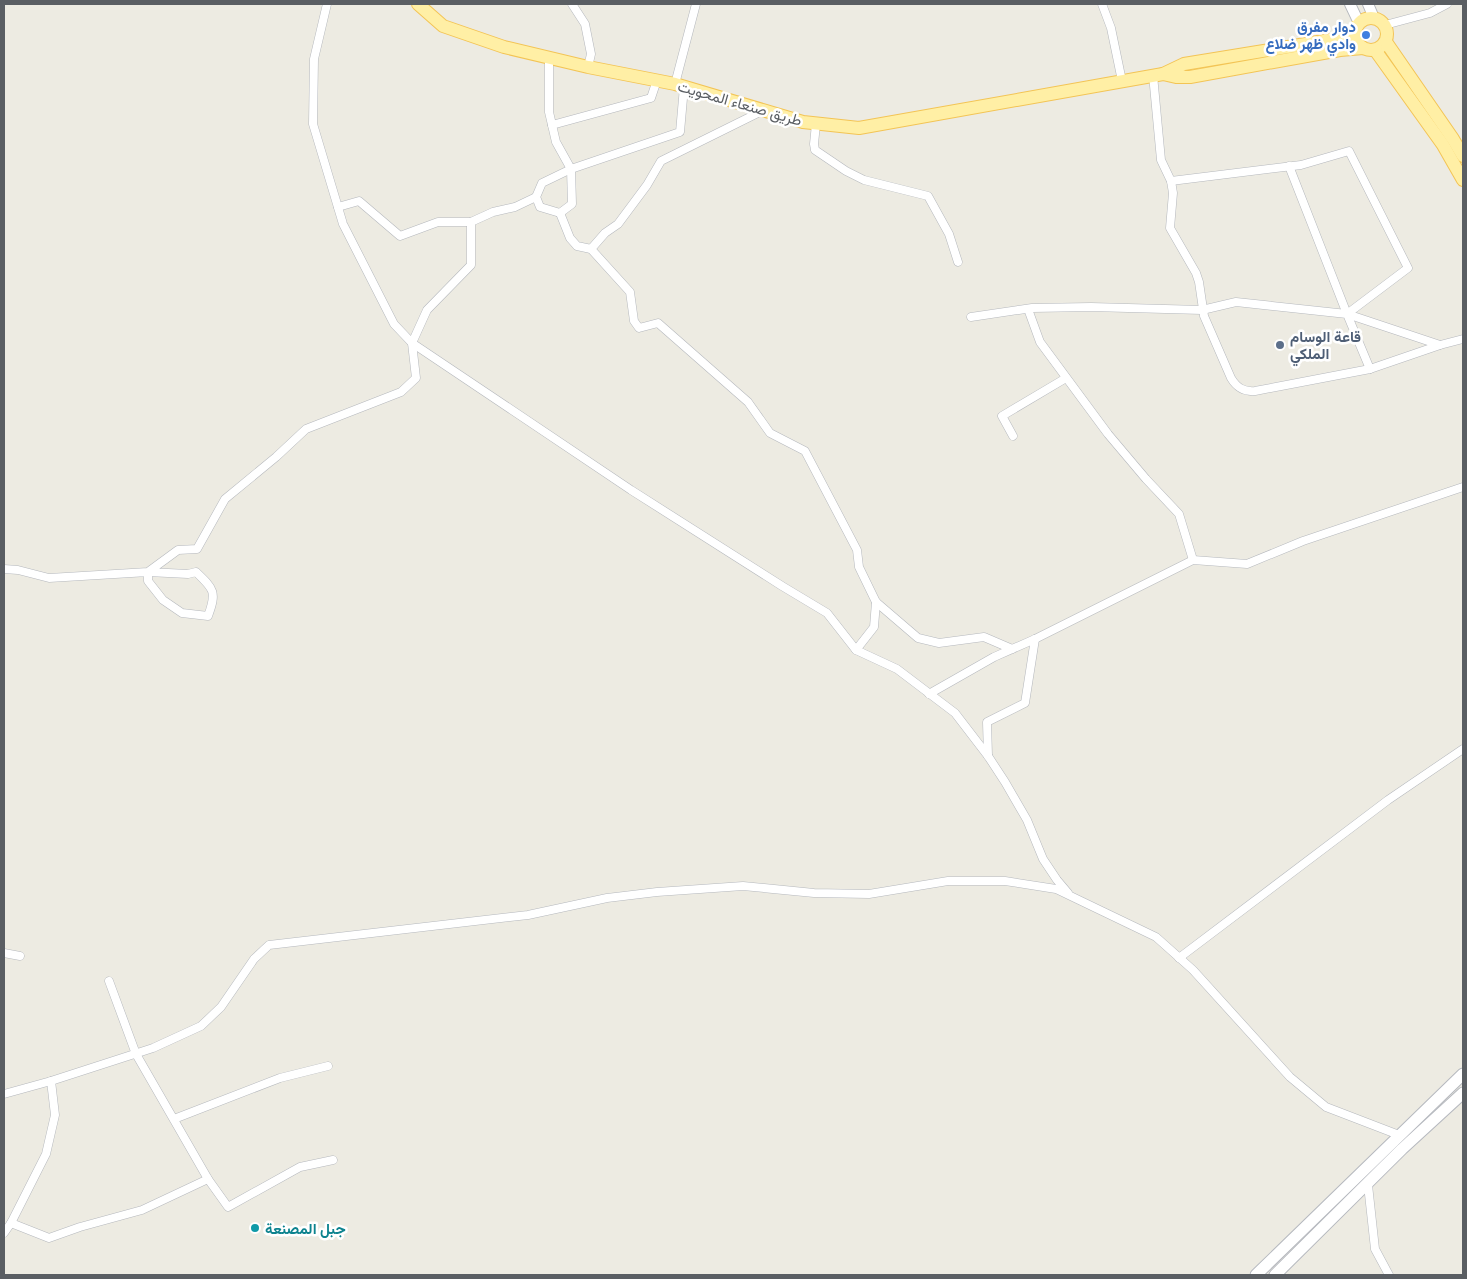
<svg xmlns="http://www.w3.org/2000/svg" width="1467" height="1279" font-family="Inter,Vazirmatn,sans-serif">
<rect width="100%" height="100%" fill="#edebe2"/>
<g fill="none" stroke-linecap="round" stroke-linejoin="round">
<!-- minor casing -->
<g stroke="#b5b8bd" stroke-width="9">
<g id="minor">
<path d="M327 4 314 59 313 124 343 224 394 324 412 343 631 490 782 586 827 613 856 650 897 669 955 713 988 756 1005 782 1027 820 1043 859 1057 880 1068 893"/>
<path d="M572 4 585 24 591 54 588 67"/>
<path d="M1102 4 1111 28 1122 81"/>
<path d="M1385 25 1430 13 1447 4"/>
<path d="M549 58V112L556 142 571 169 572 204 560 213 570 238 577 246 591 249 605 233 618 224 647 185 661 161 762 111"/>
<path d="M1153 75 1161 160 1171 181 1173 193 1170 228 1196 273 1199 282 1204 316 1231 378C1237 388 1244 392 1255 391L1370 369 1440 345 1463 339"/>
<path d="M675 84 696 4"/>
<path d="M816 124 814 144 815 150 846 171 864 180 928 196 949 234 958 262"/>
<path d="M552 125 651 98 657 80"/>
<path d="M1289 166 1347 314"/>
<path d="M1171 181 1301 165 1349 151 1408 268 1347 314"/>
<path d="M338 207 359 201 400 236 438 222H471L493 212 515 207 536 197"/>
<path d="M560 213 540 207 536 197 542 183 571 169 680 132 684 87"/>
<path d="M591 249 630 292 634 321 639 328 658 323 748 402 770 433 805 451 857 550 859 567 876 602 918 638 939 643 984 637 1012 649"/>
<path d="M1028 309 1040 342 1108 434 1146 479 1179 514 1193 560"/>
<path d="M1347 314 1440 345"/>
<path d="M971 317 1032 308 1091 307 1202 310 1236 302 1347 314 1370 369"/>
<path d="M1013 436 1002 416 1066 378"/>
<path d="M4 569 18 570 49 578 148 572 188 574 196 572C214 589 217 592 208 616L182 613 163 600 148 581V572L178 550 197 549 225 499 276 457 306 429 401 392 416 378 412 343 427 310 471 265V222"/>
<path d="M856 650 874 627 876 602"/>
<path d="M929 694 994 657 1035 639 1193 560 1247 564 1303 541 1463 487"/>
<path d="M988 756 987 722 1025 703 1035 639"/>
<path d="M4 953 20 956"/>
<path d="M1179 958 1388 800 1463 749"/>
<path d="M109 981 136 1054 208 1179 228 1207 300 1167 333 1160"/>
<path d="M4 1094 51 1081 153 1048 201 1026 221 1007 254 959 269 945 528 915 607 898 657 892 743 886 814 893 869 894 948 881H1005L1056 889 1156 937 1193 970 1290 1077 1326 1107 1399 1135"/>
<path d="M174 1119 280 1078 328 1066"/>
<path d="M1368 1185 1375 1249 1389 1275"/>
<path d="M11 1223 49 1238 80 1227 142 1210 208 1179"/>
<path d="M4 1233 11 1223 46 1154 55 1115 51 1081"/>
</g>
</g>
<!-- tertiary casing -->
<g stroke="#b5b8bd" stroke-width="12">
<g id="tertiary">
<path d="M1350 4 1359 23"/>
<path d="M1368 4 1374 18"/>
</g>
</g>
<!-- secondary casing -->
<g stroke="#b6b9bf" stroke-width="13">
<g id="secondary">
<path d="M1256 1275 1463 1074"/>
<path d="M1275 1275 1402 1149 1463 1093"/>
</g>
</g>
<!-- primary casing -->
<g stroke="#f3c455" stroke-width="14">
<g id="primary">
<path d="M418 4 443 26 504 47 588 67 675 84 803 122 859 128 1163 74 1184 64 1330 40 1354 33"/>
<circle cx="1371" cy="34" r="16"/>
<path d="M1386 42 1453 139 1463 156"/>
<path d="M1375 50 1443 145 1463 180"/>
<path d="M1163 74 1176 77H1190L1340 50 1363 48"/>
</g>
</g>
<!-- minor -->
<use href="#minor" stroke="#fff" stroke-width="8"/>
<!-- tertiary -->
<use href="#tertiary" stroke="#fff" stroke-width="10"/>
<!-- secondary -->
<use href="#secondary" stroke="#fff" stroke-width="11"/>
<!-- primary -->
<use href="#primary" stroke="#ffefa5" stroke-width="12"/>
</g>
<!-- markers -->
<circle fill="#3f7fe0" stroke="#fff" stroke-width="2" cx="1366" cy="35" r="5"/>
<circle fill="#5c6f8a" stroke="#fff" stroke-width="2" cx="1280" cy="345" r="5"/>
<circle fill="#0f9aa8" stroke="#fff" stroke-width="2" cx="255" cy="1228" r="5"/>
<g text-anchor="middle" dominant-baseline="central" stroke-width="5" stroke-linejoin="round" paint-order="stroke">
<!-- shop labels -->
<g font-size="15" font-weight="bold" fill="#366cbe" stroke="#fff" text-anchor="end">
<text x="1356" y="26">دوار مفرق<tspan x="1356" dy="17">وادي ظهر ضلاع</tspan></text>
</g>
<!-- street labels -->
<g font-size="15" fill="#5a5e63" stroke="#fff">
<text transform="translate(740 103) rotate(16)">طريق صنعاء المحويت</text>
</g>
<!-- service labels -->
<g font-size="15" font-weight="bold" fill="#4e5e75" stroke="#fff" text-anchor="start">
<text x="1290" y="336">قاعة الوسام<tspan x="1290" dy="17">الملكي</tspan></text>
</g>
<!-- culture labels -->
<g font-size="15" font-weight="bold" fill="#0d838f" stroke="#fff" text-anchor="start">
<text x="265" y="1228">جبل المصنعة</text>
</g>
</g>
<!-- border -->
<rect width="1467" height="1279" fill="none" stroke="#5a5e63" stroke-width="10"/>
</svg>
